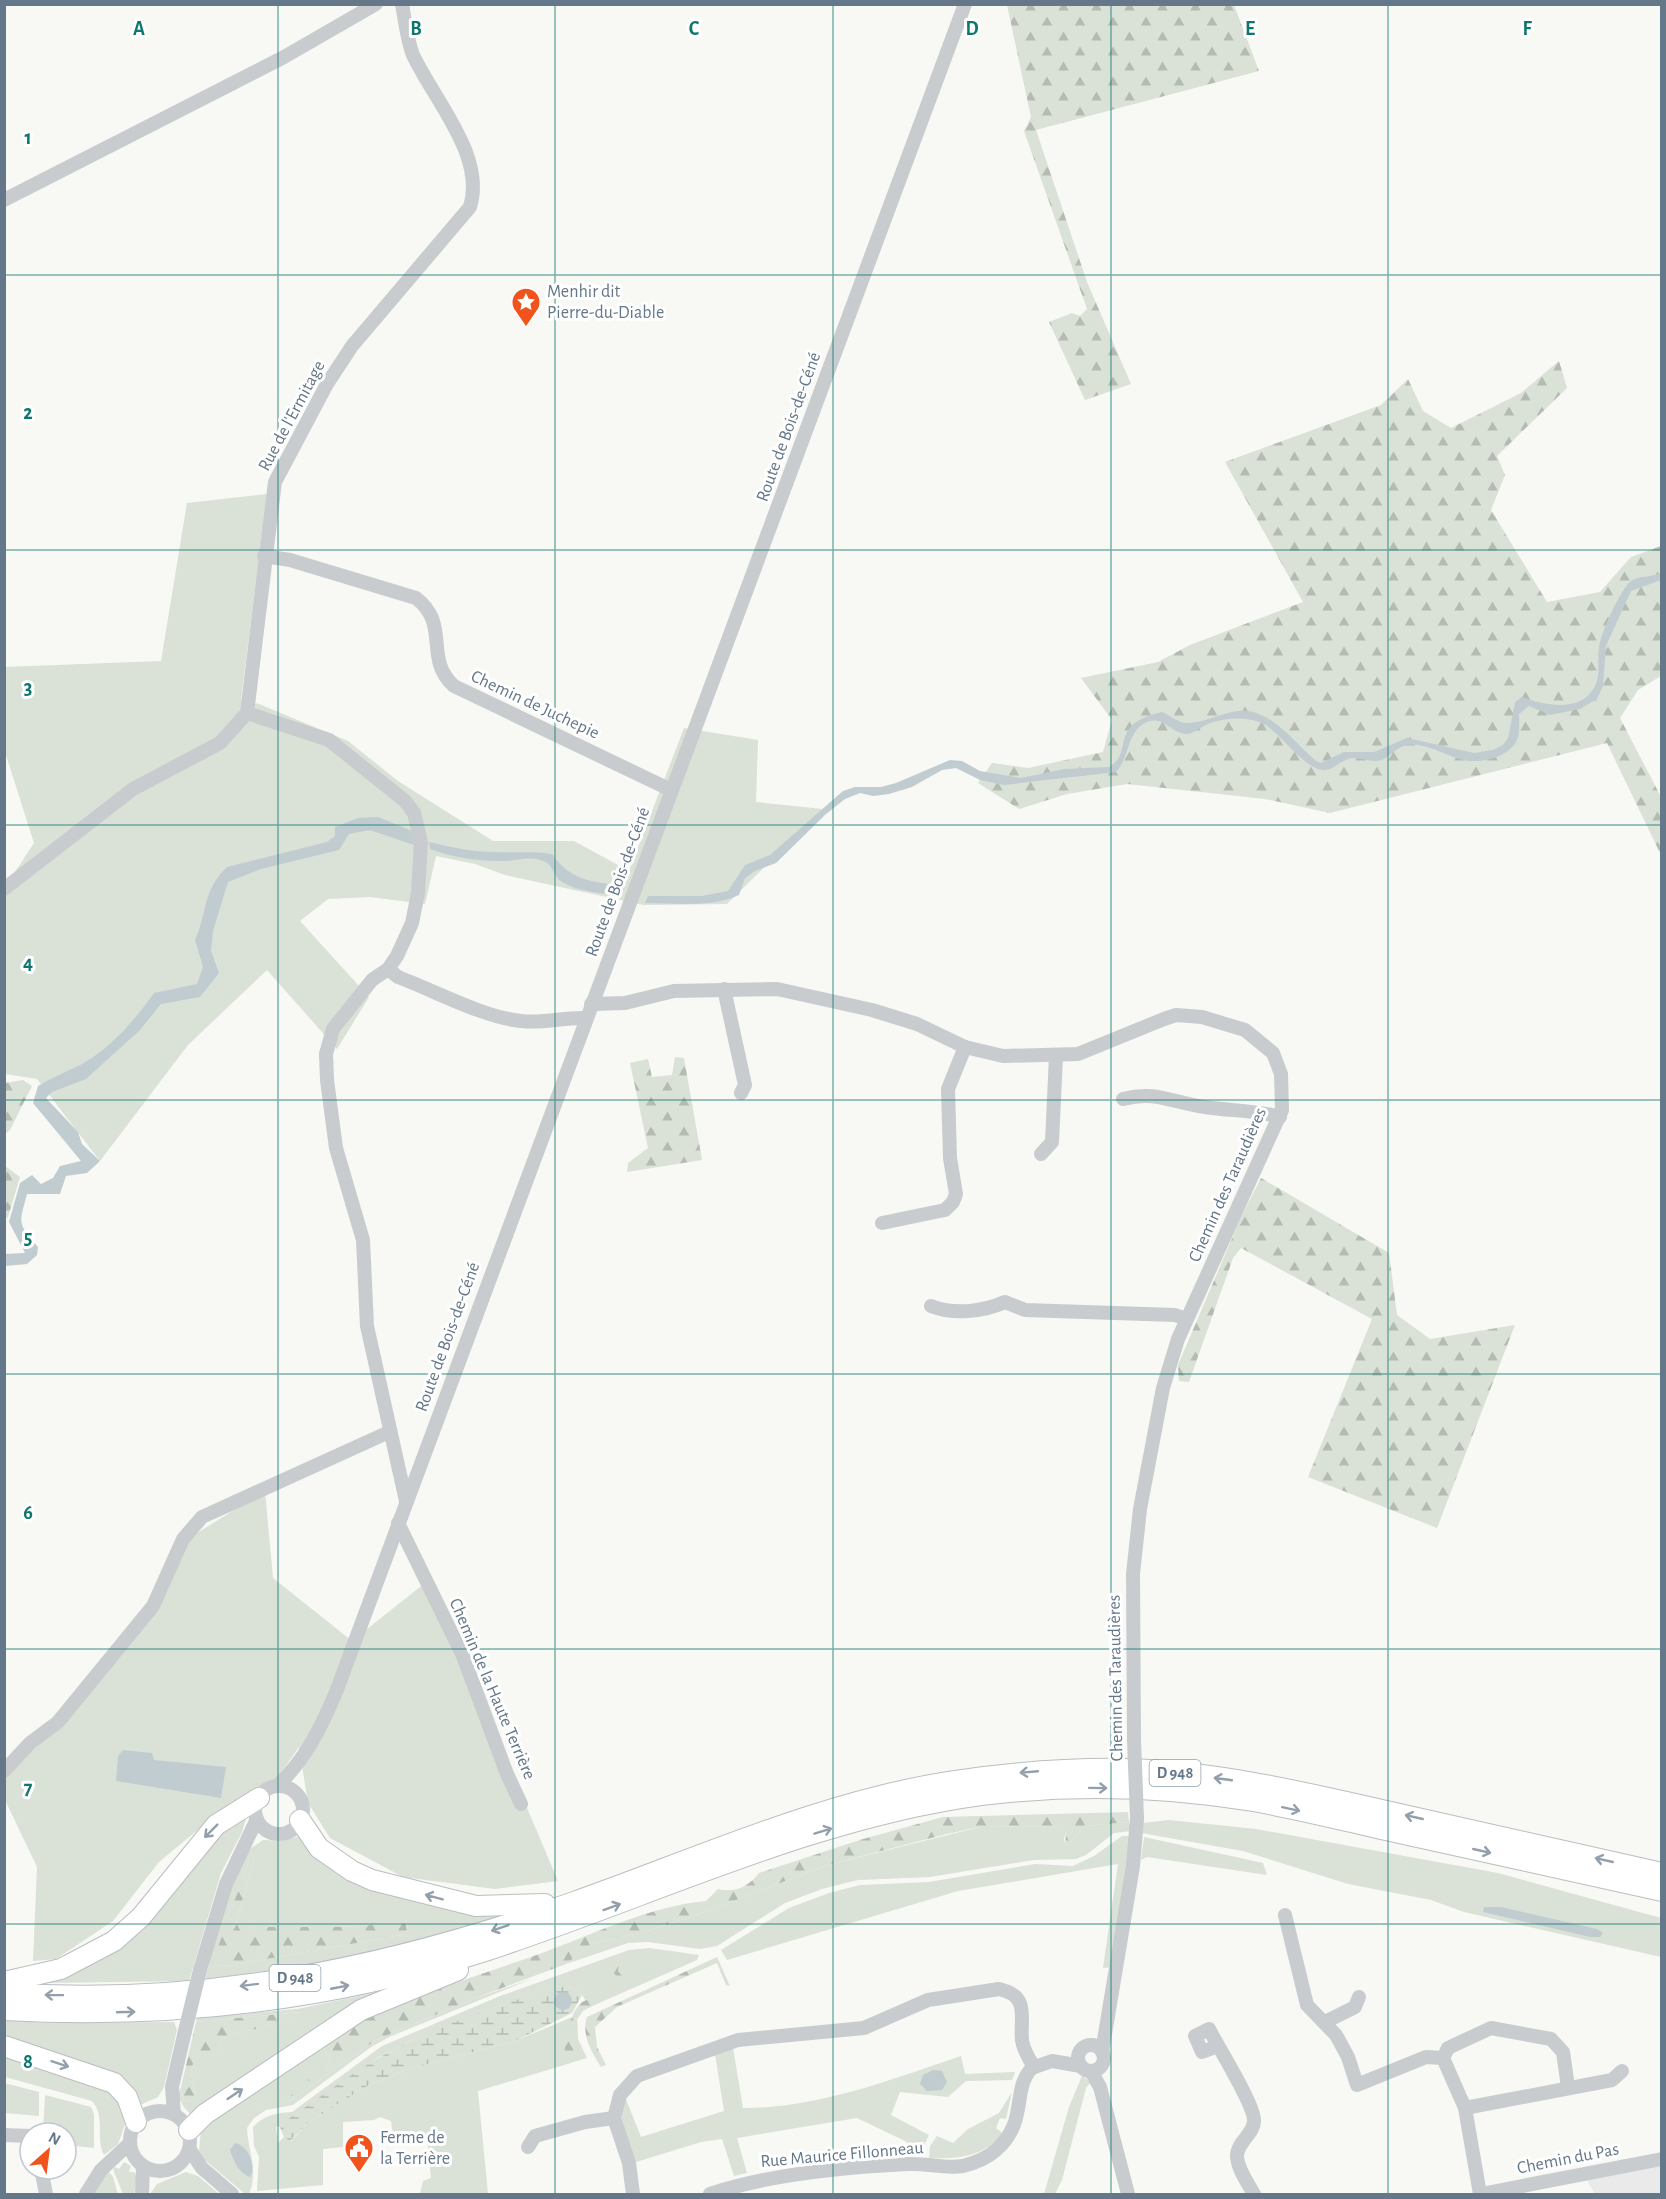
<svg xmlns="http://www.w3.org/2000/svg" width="1666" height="2199" font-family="'Alegreya Sans',sans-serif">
<defs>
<pattern id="forest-firs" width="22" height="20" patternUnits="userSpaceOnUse" patternTransform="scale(1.5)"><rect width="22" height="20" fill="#dae1d6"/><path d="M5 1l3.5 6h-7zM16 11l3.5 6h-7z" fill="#b4bbb3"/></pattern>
<pattern id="wetland-marsh" width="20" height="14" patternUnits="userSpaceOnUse" patternTransform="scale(1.5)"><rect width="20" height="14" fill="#dae1d6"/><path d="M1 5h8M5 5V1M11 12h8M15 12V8" fill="none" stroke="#b4bbb3"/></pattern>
</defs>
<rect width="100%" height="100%" fill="#f8f8f5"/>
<!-- built -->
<path fill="#e9eae9" d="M1661 2164V2194H1595L1587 2180Z"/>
<!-- grass -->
<g fill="#dae1d6" fill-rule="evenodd">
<path d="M267 494 241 700 259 704 348 741 398 781 493 841H574L629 871 684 728 758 740 756 802 823 809 727 904 644 905 505 875 475 864 436 856 425 904 370 897 328 899 300 921 369 997 337 1049 267 970 188 1045 100 1161 37 1079 5 1074V887L34 843 5 752 4 667 161 661 187 503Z"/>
<path d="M265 1491 273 1578 352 1641 430 1579 558 1881 495 1889 403 1877 330 1838 308 1803 299 1747 278 1777 218 1813 159 1862 113 1921 56 1959 33 1961 37 1867 5 1800V1771L140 1630 189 1538Z"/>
<path d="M249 1809 242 1832 221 1873 189 1981 48 1983 102 1956 203 1846Z"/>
<path d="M1169 1820 1256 1829 1498 1873 1661 1918V1957L1464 1912 1431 1900 1348 1884 1243 1851 1141 1833 1143 1823Z"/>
<path d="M1129 1822 1132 1831 1114 1833 1086 1855 1076 1859 1034 1860 930 1877 858 1880 822 1889 785 1903 717 1946 700 1949 648 1942 628 1943 566 1964 591 1944 647 1931 702 1913 827 1865 984 1826 1067 1827 1064 1839 1069 1857 1070 1842 1085 1826Z"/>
<path d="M301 1836 328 1861 513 1913 444 1934 346 1959 205 1980 226 1900 247 1851 263 1840 282 1841ZM250 1857 254 1859 236 1923 243 1936 255 1927H338L406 1923 407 1934 228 1966 213 1964Z"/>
<path d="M1122 1836H1132L1113 1967 1103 1968 1118 1864 958 1891 727 1960 721 1950 789 1908 829 1893 860 1885 929 1882 1035 1864 1073 1866 1094 1856Z"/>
<path d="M1144 1837 1263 1863 1267 1875 1147 1857 1141 1860Z"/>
<path d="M649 1948 699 1955 697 1960 590 2007 582 1995 573 1988 559 1986 485 2011 412 2040 379 2057 279 2127 276 2126 278 2143 284 2137 291 2141 309 2122 367 2086 409 2069 515 2041 577 2015 578 2039 587 2058 478 2091 488 2194H420L423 2181 431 2178 427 2138 394 2143 391 2121 380 2117 374 2120 343 2122V2147L323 2149V2185L257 2191 259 2157 254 2146 253 2127C265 2115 275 2113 292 2112L382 2046 500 1996 629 1950Z"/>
<path d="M534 1978 389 2037 371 2047 293 2105 266 2110 254 2118 247 2128C248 2152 259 2170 249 2194H245L205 2160 199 2151 201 2129 205 2120 324 2040 322 2050 330 2056 327 2069 286 2100 290 2101 376 2040 473 1999Z"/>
<path d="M397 1988 198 2112 190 2114 183 2106 178 2095 181 2087 184 2102 196 2099 191 2072 196 2051 218 2050 223 2037 297 2019 301 2012 196 2022 197 2018 297 2009Z"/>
<path d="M4 2020 48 2023 174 2022 177 2030 164 2087 158 2097 140 2105 5 2040Z"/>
<path d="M733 2048 743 2108C818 2108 890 2080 961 2056L965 2074 1015 2072 1012 2080 966 2081 948 2097 900 2092 891 2115 929 2135 919 2156H905L907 2142 857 2118 737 2138 747 2173 734 2176 722 2139 701 2142 633 2163C624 2140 616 2123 626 2099L641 2137 724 2111 715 2054Z"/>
<path d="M4 2053 67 2074 117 2095 127 2119 118 2144 104 2155C95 2138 106 2116 92 2101L5 2077Z"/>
<path d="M1082 2076 1091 2082 1086 2088 1062 2180 1055 2194H1044L1069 2107Z"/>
<path d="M4 2083 39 2092V2116L5 2113Z"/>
<path d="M1012 2092 1006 2119 1000 2118 996 2128 1003 2134C982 2157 959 2159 929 2158L930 2146 937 2136 953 2143 968 2129 999 2113Z"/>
<path d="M45 2095 91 2107 94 2114V2148L66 2145V2133L43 2132Z"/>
<path d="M124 2162 131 2166 129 2172H134L137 2177 134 2194H123L113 2169 115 2167 119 2169Z"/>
<path d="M108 2171 113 2177 118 2194H93Z"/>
<path d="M186 2172 198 2176 219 2194H150L157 2184Z"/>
</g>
<!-- forest -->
<g fill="url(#forest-firs)">
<path d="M1007 5H1234L1259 71 1036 130 1087 282 1131 384 1085 400 1049 322 1072 313 1080 316 1087 309 1024 131 1031 117Z"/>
<path d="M1559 361 1567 388 1497 456 1505 475 1491 510 1547 602 1600 592 1631 557 1661 546V676L1638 690 1620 718 1661 797V855L1607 743 1330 813 1265 799 1127 784 1067 794 1019 809 978 783 992 763 1028 768 1103 752 1112 720 1081 678 1158 662 1190 645 1303 602 1225 462 1381 405 1408 379 1423 411 1451 428 1521 393Z"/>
<path d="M675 1057 684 1058 702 1160 627 1172 628 1163 648 1148 630 1063 648 1059 652 1077 672 1075Z"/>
<path d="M23 1080 32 1086 10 1130 5 1134V1083Z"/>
<path d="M5 1166 20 1177 8 1217 5 1220Z"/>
<path d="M1261 1178 1389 1253 1397 1315 1430 1339 1515 1325 1437 1528 1308 1477 1372 1319 1241 1248 1233 1258 1189 1382 1179 1381 1178 1365 1241 1217Z"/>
<path d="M1128 1812 1129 1822 1085 1826 1070 1842V1857L1065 1856 1066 1827 984 1826 947 1834 827 1865 702 1913 647 1931 591 1944 566 1964 473 1999 376 2040 290 2101 286 2100 319 2070 327 2069 330 2056 322 2050V2044C389 2000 470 1979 545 1952 596 1933 651 1906 706 1901L718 1889C736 1893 748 1887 759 1873L863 1839 943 1817Z"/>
<path d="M250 1857 254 1859 236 1923 243 1935 255 1927H340L406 1923 407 1934 228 1966 212 1964Z"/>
<path d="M717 1957 730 1986 726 1985 717 1963 617 2007 595 2027 597 2047 606 2065 601 2067C592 2052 581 2036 587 2017Z"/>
<path d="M613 1959H620L618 1971 623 1977 631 1976 632 1985 583 2011 573 2025C574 2037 582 2049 580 2060H563C566 2043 568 2015 581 2003 587 1998 592 2000 598 1998 606 1997 616 1988 622 1983L614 1973Z"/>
<path d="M302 2012 298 2019 223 2037 218 2050 208 2059 196 2052 191 2072 196 2099 184 2102 181 2087 196 2022Z"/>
</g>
<!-- wetland -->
<path fill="url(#wetland-marsh)" d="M559 1986 573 1988 582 1995 572 2013 515 2041 409 2069 367 2086 309 2122 290 2141 284 2137 280 2127 281 2124C314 2102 346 2077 380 2057 435 2025 499 2006 559 1986Z"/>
<!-- water -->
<g fill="#c1ccd1">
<path d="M1661 573V580L1631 591 1606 646 1603 686 1597 699 1580 709 1550 715 1529 706 1519 714C1519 721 1520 730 1518 737 1512 758 1478 765 1459 759 1443 754 1424 742 1407 745 1398 747 1392 754 1384 759 1373 764 1363 758 1353 758 1343 758 1334 770 1324 770 1306 770 1283 737 1267 726 1252 716 1228 717 1210 723 1202 726 1194 734 1186 734 1169 733 1164 714 1145 723 1127 732 1130 757 1116 772L1004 785 980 780 956 768 942 770 912 787 889 794 873 796 860 793 845 799 826 814 776 863 755 871 745 878 739 895C711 908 676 903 645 903L648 896H702L728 891 745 865 770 855 843 791 855 787H881L896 783 950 760 962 761 980 771 1021 778 1064 769 1109 767C1136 751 1106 725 1162 712 1170 715 1178 723 1187 723 1211 723 1234 703 1259 714 1280 722 1299 746 1316 761L1321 763 1344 752H1374L1407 738 1474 753 1493 750 1503 745 1508 739 1515 702 1522 697C1543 705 1580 713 1594 688 1601 677 1597 660 1599 647 1601 633 1620 590 1631 581 1637 576 1653 577 1661 573Z"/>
<path d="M378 817 412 831 414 845 370 830 349 834 339 850 261 869 228 882 213 931 211 951 219 973 200 997 161 1004 140 1030 86 1079 52 1092 46 1098 78 1132 82 1144 100 1161 87 1173 66 1176 60 1194H27C19 1224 17 1223 38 1247L37 1255 27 1264 5 1266V1254L25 1253 9 1222 20 1183 32 1175 41 1184 53 1178 60 1166 81 1161 33 1103 38 1086C51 1078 66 1072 80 1065 109 1050 135 1020 154 993L197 984 203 967 195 940C208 911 202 891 227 867L327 842 335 836V827L358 818Z"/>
<path d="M429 842C450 847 472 852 495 852 514 853 532 851 552 854 573 883 591 880 624 887L621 896C603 893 578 892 562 882 552 875 554 863 540 860 525 856 514 862 499 861 476 861 451 857 430 849Z"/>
<path d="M123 1750 152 1753 154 1760 226 1767 221 1798 116 1781 118 1756Z"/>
<path d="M1484 1907H1501L1597 1929 1603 1933 1600 1937H1590L1483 1912Z"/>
<circle cx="563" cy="2001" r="9"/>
<path d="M933 2070 942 2071 947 2082 942 2090 927 2091 920 2084 923 2075Z"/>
<path d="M235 2143C248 2146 257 2165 250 2177 238 2172 234 2162 230 2150Z"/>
</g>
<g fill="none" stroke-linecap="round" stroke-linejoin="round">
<!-- highway casing -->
<g stroke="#babec1" stroke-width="22">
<g id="highway">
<path d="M300 1820 319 1848 352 1871 372 1880 476 1906 545 1904"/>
<path d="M4 1982 61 1969 114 1941 141 1917 216 1825 259 1798"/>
<path d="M4 1993C201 2007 389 1968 574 1902 696 1859 818 1803 947 1782 1006 1773 1066 1768 1126 1769 1216 1771 1307 1793 1395 1813 1484 1833 1573 1853 1662 1873"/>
<path d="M4 2010C166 2019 330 2001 485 1951 648 1898 810 1818 981 1795 1071 1784 1163 1786 1253 1801 1298 1809 1342 1820 1386 1830 1478 1850 1570 1871 1662 1891"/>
<path d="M4 2046 114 2083 127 2097 136 2122"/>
<path d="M189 2130 205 2114 361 2010 458 1970"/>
</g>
</g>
<!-- minor -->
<g stroke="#c8cccf" stroke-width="14">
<path d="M4 200 284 57 376 4"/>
<path d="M264 556 290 560 416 598C451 625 423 658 454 686L671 790"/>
<path d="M247 713 329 740 405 801 414 813 421 842 418 893 412 923 397 956 388 969 372 980 333 1029 326 1054 327 1080 336 1148 363 1240 367 1326 406 1501"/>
<path d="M4 889 133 789 220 743 247 713 275 482 327 384 352 346 470 207C486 156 434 100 413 55 407 40 405 20 402 4"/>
<path d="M388 969 398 977C433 990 485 1018 521 1021 544 1024 564 1017 586 1018"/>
<path d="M724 989 745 1085 741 1093"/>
<path d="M591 1004 625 1003 674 991 777 989 872 1010 917 1024 965 1047 1003 1056 1078 1054 1164 1019 1176 1015 1202 1017 1245 1030 1273 1053 1281 1074 1282 1110 1178 1339 1163 1388 1140 1509 1133 1574 1134 1739"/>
<path d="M1123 1099C1157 1090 1172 1103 1205 1107 1230 1111 1256 1110 1280 1117"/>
<path d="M1041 1154 1052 1142 1056 1056"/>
<path d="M882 1223 945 1210 953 1202 956 1194 950 1158 948 1089 965 1047"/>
<path d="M931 1306C954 1315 982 1312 1005 1302L1025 1310 1175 1315 1186 1319"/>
<path d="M398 1523 463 1656 507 1774 521 1804"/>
<path d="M4 1771 30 1743 58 1722 153 1606 183 1539 202 1517 389 1432"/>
<path d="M277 1786C305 1760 321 1728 336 1692L965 4"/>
<circle cx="279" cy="1810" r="24"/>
<path d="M1285 1915 1307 2005 1336 2035 1348 2057 1357 2085 1426 2057 1443 2058"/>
<path d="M200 1970 226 1884 257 1819"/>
<path d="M1325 2022 1355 2007 1359 1997"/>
<circle cx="1091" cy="2058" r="13"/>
<path d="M1218 2046 1202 2052 1195 2036 1209 2029C1218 2047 1254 2104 1254 2120 1255 2134 1236 2142 1237 2157 1238 2169 1248 2184 1254 2194"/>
<path d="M1102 2052 1133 1866 1137 1818"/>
<path d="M1091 2071 1100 2087 1128 2194"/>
<path d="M1465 2108 1612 2080 1622 2071"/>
<circle cx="160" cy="2141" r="30"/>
<path d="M174 2114 172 2087 185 2031"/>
<path d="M4 2135 30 2136"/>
<path d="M528 2147 535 2136 585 2122 614 2118"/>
<path d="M190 2150 202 2168 232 2194"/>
<path d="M41 2169 46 2194"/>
<path d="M86 2194 101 2170 130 2143"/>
<path d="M142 2194 143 2166"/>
<path d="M633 2194 629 2163 614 2118 620 2095 637 2076 738 2040 864 2028 928 2000 999 1989C1030 1996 1020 2016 1022 2040 1023 2049 1029 2059 1034 2067"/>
<path d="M710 2194C770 2174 845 2167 908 2164 927 2163 945 2169 963 2166 975 2163 987 2158 996 2150 1029 2121 1011 2090 1032 2068L1052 2061 1081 2066"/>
<path d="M1480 2194 1465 2108 1443 2058 1448 2048 1491 2028 1551 2039 1563 2052 1568 2087"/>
<path d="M1481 2194 1662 2159"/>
</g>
<!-- highway -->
<use href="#highway" stroke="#fff" stroke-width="20"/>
<!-- minor-bridge -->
<g stroke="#c8cccf" stroke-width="14">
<path d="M1134 1739 1137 1818"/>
<path d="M185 2031 200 1970"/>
</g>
</g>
<!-- one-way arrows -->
<defs><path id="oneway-shaft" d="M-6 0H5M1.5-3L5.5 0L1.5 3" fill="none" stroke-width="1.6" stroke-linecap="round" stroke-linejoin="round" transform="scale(1.5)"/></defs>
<g stroke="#93a0ac">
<use href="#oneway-shaft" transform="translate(1029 1772) rotate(175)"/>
<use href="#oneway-shaft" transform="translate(1223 1779) rotate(-172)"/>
<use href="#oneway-shaft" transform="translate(1098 1788) rotate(1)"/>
<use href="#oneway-shaft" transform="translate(1291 1809) rotate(12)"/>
<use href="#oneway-shaft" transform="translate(1414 1817) rotate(-167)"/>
<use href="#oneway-shaft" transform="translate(211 1831) rotate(135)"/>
<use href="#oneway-shaft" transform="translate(823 1831) rotate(-17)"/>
<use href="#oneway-shaft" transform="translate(1482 1851) rotate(13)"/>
<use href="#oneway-shaft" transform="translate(1604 1860) rotate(-167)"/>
<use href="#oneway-shaft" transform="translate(434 1897) rotate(-165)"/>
<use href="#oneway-shaft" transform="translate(612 1907) rotate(-20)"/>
<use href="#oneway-shaft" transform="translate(500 1928) rotate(161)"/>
<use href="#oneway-shaft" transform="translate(249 1985) rotate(173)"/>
<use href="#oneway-shaft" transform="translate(340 1987) rotate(-11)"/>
<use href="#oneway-shaft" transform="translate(54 1995) rotate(-179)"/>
<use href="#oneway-shaft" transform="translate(126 2012) rotate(-2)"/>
<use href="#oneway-shaft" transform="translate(60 2064) rotate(18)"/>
<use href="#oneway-shaft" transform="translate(235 2094) rotate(-34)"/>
</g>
<!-- grid -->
<path fill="none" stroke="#0f766e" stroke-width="1.5" stroke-opacity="0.55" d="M278 4V2194M555 4V2194M833 4V2194M1111 4V2194M1388 4V2194M4 275H1662M4 550H1662M4 825H1662M4 1100H1662M4 1374H1662M4 1649H1662M4 1924H1662"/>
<!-- icons -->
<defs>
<g id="sight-pin" transform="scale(1.5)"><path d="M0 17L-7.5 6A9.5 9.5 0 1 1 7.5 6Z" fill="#f1531d" stroke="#fff"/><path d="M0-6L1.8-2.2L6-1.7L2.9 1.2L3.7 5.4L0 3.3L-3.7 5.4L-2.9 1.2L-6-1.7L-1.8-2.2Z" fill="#fff"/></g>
<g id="civic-pin" transform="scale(1.5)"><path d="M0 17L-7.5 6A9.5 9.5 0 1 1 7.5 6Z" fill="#f1531d" stroke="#fff"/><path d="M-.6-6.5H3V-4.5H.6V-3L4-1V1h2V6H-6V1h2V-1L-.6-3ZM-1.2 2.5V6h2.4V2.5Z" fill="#fff"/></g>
</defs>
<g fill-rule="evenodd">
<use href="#sight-pin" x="526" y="302"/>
<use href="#civic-pin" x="359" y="2148"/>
</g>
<g text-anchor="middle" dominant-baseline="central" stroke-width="6" stroke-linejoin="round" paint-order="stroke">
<!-- shield labels -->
<g fill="#fff" stroke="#93a0ac" stroke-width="1.5">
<rect x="1149.5" y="1760" width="51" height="26" rx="4.5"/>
<rect x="269.5" y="1965" width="51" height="26" rx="4.5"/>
</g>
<g font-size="16" font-weight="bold" fill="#657889">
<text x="1175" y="1773">D 948</text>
<text x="295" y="1978">D 948</text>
</g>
<!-- poi labels -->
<g font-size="18" fill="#657889" stroke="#fff" text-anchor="start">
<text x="547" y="292">Menhir dit<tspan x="547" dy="21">Pierre-du-Diable</tspan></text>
<text x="380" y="2138">Ferme de<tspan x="380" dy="21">la Terrière</tspan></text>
</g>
<!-- street labels -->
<g font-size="18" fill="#657889" stroke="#fff">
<text transform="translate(292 416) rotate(-62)">Rue de l'Ermitage</text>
<text transform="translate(789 427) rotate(-70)">Route de Bois-de-Céné</text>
<text transform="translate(535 705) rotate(25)">Chemin de Juchepie</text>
<text transform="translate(618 882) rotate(-70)">Route de Bois-de-Céné</text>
<text transform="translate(1228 1185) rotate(-66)">Chemin des Taraudières</text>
<text transform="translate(448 1337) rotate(-70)">Route de Bois-de-Céné</text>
<text transform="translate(1116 1678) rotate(-91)">Chemin des Taraudières</text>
<text transform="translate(492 1689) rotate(67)">Chemin de la Haute Terrière</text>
<text transform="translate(842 2155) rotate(-5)">Rue Maurice Fillonneau</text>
<text transform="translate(1568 2159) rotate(-11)">Chemin du Pas</text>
</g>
</g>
<g font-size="20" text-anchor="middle" font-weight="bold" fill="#0f766e" stroke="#fff" stroke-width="6" stroke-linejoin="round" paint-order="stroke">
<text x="139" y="35">A</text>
<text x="416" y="35">B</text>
<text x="694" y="35">C</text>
<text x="972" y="35">D</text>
<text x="1250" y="35">E</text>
<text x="1527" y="35">F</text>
<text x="28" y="144">1</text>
<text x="28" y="419">2</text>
<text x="28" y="694">3</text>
<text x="28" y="969">4</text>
<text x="28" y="1244">5</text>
<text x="28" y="1519">6</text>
<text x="28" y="1794">7</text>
<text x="28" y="2068">8</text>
</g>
<!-- border -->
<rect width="1666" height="2199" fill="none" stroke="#657889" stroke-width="12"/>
<!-- north arrow -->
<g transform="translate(48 2151) rotate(28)"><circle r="28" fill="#ffffff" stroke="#c1c9d0" stroke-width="1.5"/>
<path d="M0-4.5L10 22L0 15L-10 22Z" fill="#f1531d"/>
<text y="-9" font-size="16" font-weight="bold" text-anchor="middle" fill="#657889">N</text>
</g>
</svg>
